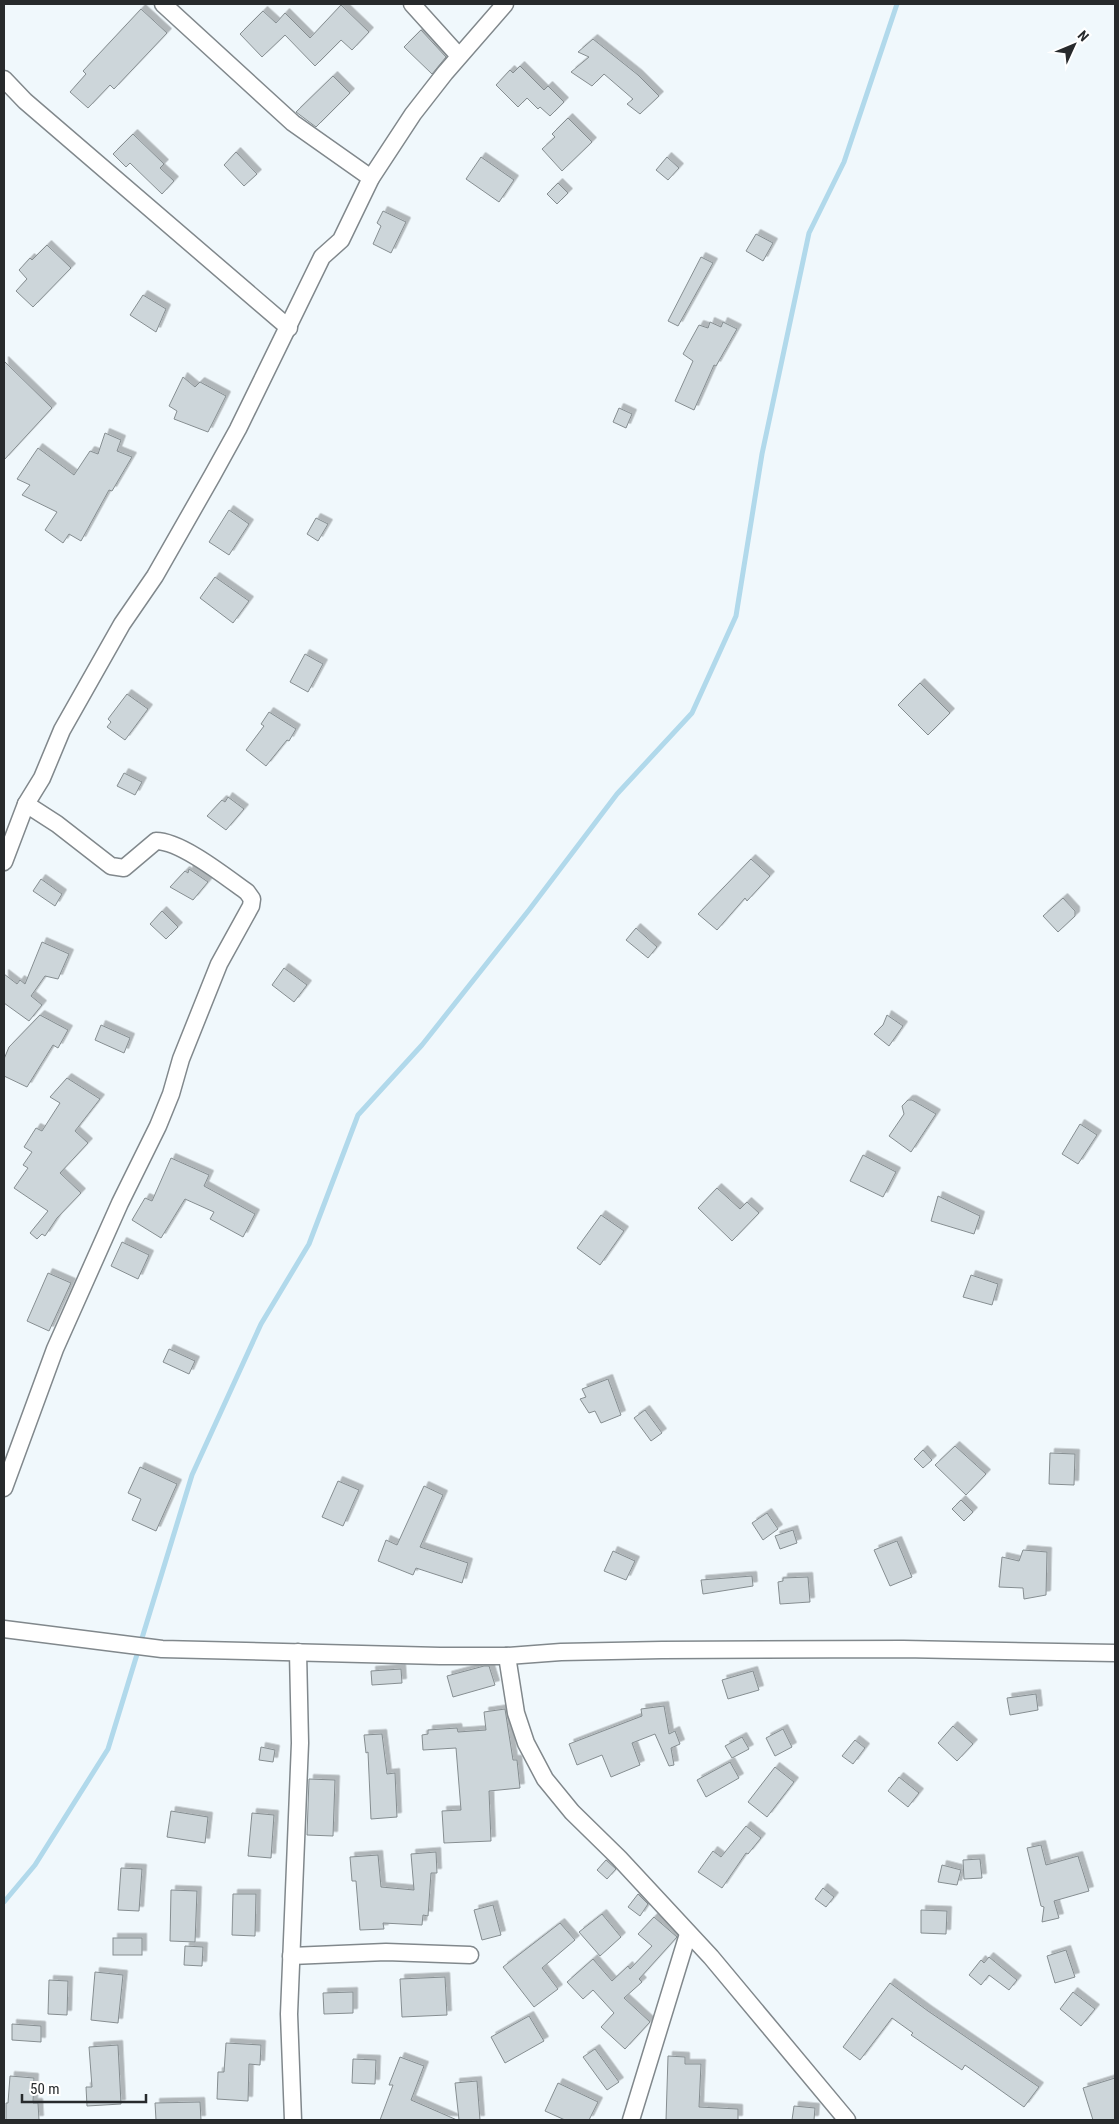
<svg xmlns="http://www.w3.org/2000/svg" width="1119" height="2124" font-family="'Roboto Condensed',sans-serif">
<defs>
<filter id="shadow"><feDropShadow dx="4.5" dy="-4.5" stdDeviation="0" flood-color="#0004"/></filter>
</defs>
<rect width="100%" height="100%" fill="#f0f8fc"/>
<g fill="none" stroke-linecap="round" stroke-linejoin="round">
<!-- stream -->
<path stroke="#b1d9eb" stroke-width="5" d="M4 1902 35 1865 108 1749 192 1475 261 1324 309 1244 358 1115 422 1045 529 910 617 794 692 713 736 616 762 454 809 233 844 162 897 4"/>
</g>
<!-- building -->
<g fill="#cdd6da" stroke="#868e91" filter="url(#shadow)">
<path d="M341 5 369 32 352 50 341 40 315 66 285 35 262 57 240 34 263 11 276 23 285 13 310 38Z"/>
<path d="M141 9 167 33 114 89 110 85 88 108 70 92 86 74 83 71Z"/>
<path d="M421 30 446 57 432 74 404 47Z"/>
<path d="M593 39 638 75 659 96 640 114 627 104 633 99 604 74 592 86 571 72 589 57 578 52Z"/>
<path d="M520 66 544 90 548 86 564 102 550 116 540 107 538 109 527 98 518 107 496 85 510 70 513 73Z"/>
<path d="M333 76 350 93 316 127 296 112Z"/>
<path d="M568 118 592 142 562 171 542 149 555 137 552 134Z"/>
<path d="M133 134 164 164 160 168 174 181 162 194 130 163 126 167 113 154Z"/>
<path d="M236 152 257 174 244 186 224 165Z"/>
<path d="M481 157 514 180 499 202 466 179Z"/>
<path d="M667 157 679 168 668 180 656 170Z"/>
<path d="M558 183 568 193 557 204 547 194Z"/>
<path d="M383 211 406 222 391 253 373 244 381 226 377 223Z"/>
<path d="M756 234 773 243 763 261 746 251Z"/>
<path d="M47 245 71 268 33 307 16 291 27 279 19 270 30 258 32 260Z"/>
<path d="M701 257 713 263 678 326 668 321Z"/>
<path d="M143 295 166 309 156 332 130 315Z"/>
<path d="M710 322 721 327 723 322 737 329 716 366 714 365 694 410 675 401 693 361 683 354 699 325 708 328Z"/>
<path d="M4 361 52 408 4 460Z"/>
<path d="M183 377 195 387 200 382 226 396 208 432 174 419 177 411 169 406Z"/>
<path d="M619 408 632 414 626 428 613 422Z"/>
<path d="M105 433 121 440 117 451 132 457 112 491 109 490 81 541 69 534 63 543 45 530 57 512 22 495 30 485 17 479 38 448 74 475 90 451 98 454Z"/>
<path d="M229 510 249 524 229 555 209 542Z"/>
<path d="M316 518 328 524 318 541 307 534Z"/>
<path d="M215 577 249 601 233 623 200 598Z"/>
<path d="M305 654 323 664 308 692 290 682Z"/>
<path d="M920 683 950 713 928 735 898 705Z"/>
<path d="M127 694 148 709 125 740 107 727 111 722 108 719Z"/>
<path d="M269 712 296 729 289 741 287 740 266 766 246 750 264 726 261 724Z"/>
<path d="M124 773 142 782 135 795 117 786Z"/>
<path d="M228 797 244 809 226 830 207 816 222 800 225 802Z"/>
<path d="M751 859 770 876 747 901 745 898 717 930 698 914Z"/>
<path d="M189 869 208 882 193 900 170 887 185 871 188 873Z"/>
<path d="M41 879 62 894 55 906 33 891Z"/>
<path d="M1063 898 1075 911V916L1058 932 1043 916Z"/>
<path d="M162 911 178 927 166 939 150 924Z"/>
<path d="M636 928 657 947 648 958 626 940Z"/>
<path d="M42 942 69 954 58 979 45 976 31 996 42 1005 29 1021 4 1003V974L17 984 20 980 25 984Z"/>
<path d="M284 968 307 985 294 1002 272 985Z"/>
<path d="M40 1015 68 1030 58 1048 53 1045 27 1087 4 1076V1059L9 1047Z"/>
<path d="M887 1015 903 1026 889 1046 874 1034 883 1025Z"/>
<path d="M101 1025 130 1038 124 1053 95 1040Z"/>
<path d="M67 1078 100 1099 75 1131 88 1143 60 1173 81 1193 57 1218 45 1236 42 1234 37 1239 30 1233 48 1211 14 1188 28 1168 23 1165 32 1152 24 1147 36 1128 42 1131 60 1103 50 1097Z"/>
<path d="M908 1100H912L936 1114 911 1152 889 1136 904 1114 902 1106Z"/>
<path d="M1080 1124 1097 1135 1078 1164 1062 1154Z"/>
<path d="M863 1155 896 1172 883 1197 850 1181Z"/>
<path d="M171 1158 209 1175 204 1186 255 1214 243 1237 210 1219 214 1212 185 1199 161 1238 132 1220 145 1198 152 1201Z"/>
<path d="M717 1188 740 1209 747 1202 759 1213 732 1241 698 1208Z"/>
<path d="M938 1196 980 1216 974 1234 931 1221Z"/>
<path d="M601 1215 624 1231 600 1265 577 1248Z"/>
<path d="M122 1242 149 1255 138 1279 111 1266Z"/>
<path d="M48 1273 71 1283 49 1331 27 1321Z"/>
<path d="M971 1275 998 1284 992 1305 963 1297Z"/>
<path d="M169 1349 195 1361 189 1374 163 1362Z"/>
<path d="M608 1379 621 1415 601 1423 595 1411 589 1413 580 1399 586 1397 582 1389Z"/>
<path d="M645 1410 662 1433 651 1441 634 1418Z"/>
<path d="M955 1446 986 1474 966 1495 935 1465Z"/>
<path d="M923 1450 932 1460 923 1468 914 1459Z"/>
<path d="M1050 1453 1075 1454 1074 1485 1049 1484Z"/>
<path d="M140 1467 177 1484 156 1531 132 1520 141 1499 128 1493Z"/>
<path d="M338 1481 359 1490 343 1526 322 1517Z"/>
<path d="M424 1486 443 1495 420 1547 468 1563 462 1583 416 1568 413 1575 378 1561 386 1540 397 1545Z"/>
<path d="M961 1500 973 1512 964 1521 952 1509Z"/>
<path d="M767 1513 778 1529 763 1540 752 1523Z"/>
<path d="M793 1530 797 1543 780 1549 775 1536Z"/>
<path d="M897 1541 912 1577 890 1586 874 1550Z"/>
<path d="M1023 1550 1047 1552 1046 1595 1024 1599 1023 1588 999 1587 1002 1557 1019 1561Z"/>
<path d="M613 1551 635 1561 626 1580 604 1571Z"/>
<path d="M752 1576 753 1586 703 1594 701 1580Z"/>
<path d="M808 1577 810 1602 780 1604 778 1582 783 1581V1578Z"/>
<path d="M484 1666H489L495 1685 453 1697 447 1676Z"/>
<path d="M401 1669 402 1683 372 1685 371 1671Z"/>
<path d="M753 1671 759 1690 728 1699 722 1680Z"/>
<path d="M1036 1694 1038 1710 1010 1715 1007 1698Z"/>
<path d="M664 1706 669 1734 675 1731 680 1744 671 1748 674 1765 669 1766 655 1734 632 1743 640 1765 611 1777 602 1755 577 1765 569 1744 642 1716 641 1709Z"/>
<path d="M505 1709 513 1760H517L520 1788 489 1791 491 1841 444 1843 442 1811 461 1810 456 1748 423 1750 422 1735 428 1734V1730L457 1728 458 1732 486 1730 484 1712Z"/>
<path d="M953 1726 973 1744 957 1761 938 1743Z"/>
<path d="M783 1729 792 1747 775 1756 766 1738Z"/>
<path d="M382 1734 387 1774 395 1773 397 1817 371 1819 368 1752 366 1753 364 1735Z"/>
<path d="M742 1737 749 1749 732 1758 725 1746Z"/>
<path d="M855 1740 865 1748 853 1764 842 1756Z"/>
<path d="M261 1747 275 1750 273 1762 259 1760Z"/>
<path d="M730 1762 739 1778 706 1797 697 1780Z"/>
<path d="M775 1767 794 1782 767 1817 748 1802Z"/>
<path d="M899 1777 919 1793 908 1807 888 1791Z"/>
<path d="M309 1779 335 1780 333 1836 307 1835Z"/>
<path d="M171 1811 208 1817 205 1843 167 1837Z"/>
<path d="M252 1813 274 1815 271 1858 248 1856Z"/>
<path d="M746 1826 761 1838 748 1854 746 1853 722 1888 698 1872 713 1851 721 1857Z"/>
<path d="M1041 1845 1046 1865 1078 1856 1089 1891 1054 1901 1059 1918 1042 1922 1044 1907 1041 1906 1027 1848Z"/>
<path d="M436 1852 437 1873H431L428 1916 423 1915 422 1925 383 1923 384 1929 360 1930 356 1881H352L350 1857 378 1855 381 1887 414 1890 411 1854Z"/>
<path d="M980 1859 982 1878 964 1879 963 1860Z"/>
<path d="M606 1860 616 1869 607 1879 597 1870Z"/>
<path d="M942 1865 961 1870 957 1885 938 1882Z"/>
<path d="M121 1868 142 1869 139 1911 118 1910Z"/>
<path d="M823 1888 834 1897 826 1907 815 1899Z"/>
<path d="M171 1890 197 1891 195 1942 170 1941Z"/>
<path d="M233 1894H256L255 1936 232 1935Z"/>
<path d="M638 1894 648 1904 640 1916 628 1907Z"/>
<path d="M493 1905 501 1935 482 1940 474 1910Z"/>
<path d="M921 1910 947 1911 946 1934 921 1933Z"/>
<path d="M602 1914 621 1937 600 1956 579 1932Z"/>
<path d="M654 1917 677 1937 639 1979 642 1982 624 1998 650 2022 625 2049 601 2027 614 2013 593 1990 583 1999 567 1982 593 1959 612 1981 628 1966 630 1969 652 1946 638 1934Z"/>
<path d="M560 1923 575 1940 542 1968 558 1989 534 2007 503 1967Z"/>
<rect x="113" y="1938" width="29" height="17"/>
<path d="M185 1946 203 1947 202 1966 184 1965Z"/>
<path d="M1066 1950 1075 1977 1055 1983 1047 1956Z"/>
<path d="M989 1957 1017 1980 1009 1990 989 1975 981 1985 969 1975 981 1960 984 1963Z"/>
<path d="M95 1972 123 1975 118 2023 91 2020Z"/>
<path d="M445 1977 447 2015 402 2017 400 1979Z"/>
<path d="M49 1980 68 1981 67 2015 48 2014Z"/>
<path d="M890 1983 928 2011 1039 2087 1024 2107 965 2065 962 2070 911 2035 913 2033 892 2018 860 2060 843 2047Z"/>
<path d="M353 1992V2013L324 2014 323 1993Z"/>
<path d="M1073 1992 1095 2009 1081 2026 1060 2009Z"/>
<path d="M529 2016 544 2041 505 2063 491 2037Z"/>
<path d="M12 2024 41 2026V2042L12 2040Z"/>
<path d="M226 2043 261 2045 260 2065 249 2064 248 2101 217 2099 218 2072H224Z"/>
<path d="M118 2045 121 2104 87 2106 86 2087H92L89 2047Z"/>
<path d="M595 2049 619 2082 607 2090 583 2057Z"/>
<path d="M668 2056 685 2057V2064H701L699 2107 738 2109V2120H666Z"/>
<path d="M400 2057 424 2066 411 2100 457 2120H380L393 2085H389Z"/>
<path d="M353 2059 376 2060 375 2084 352 2083Z"/>
<path d="M10 2076 34 2078 33 2103H38L39 2120H6V2103H8Z"/>
<path d="M1115 2078V2120H1093L1083 2088Z"/>
<path d="M477 2081 480 2120H459L455 2083Z"/>
<path d="M558 2083 598 2102 589 2120H565L545 2111Z"/>
<path d="M200 2102 201 2120H156L155 2103Z"/>
<path d="M794 2106 815 2108 814 2120H792Z"/>
</g>
<g fill="none" stroke-linecap="round" stroke-linejoin="round">
<!-- street casing -->
<g stroke="#81888c" stroke-width="19">
<g id="street">
<path d="M163 4 293 123 371 178"/>
<path d="M412 4 459 56"/>
<path d="M4 79 25 101 289 328"/>
<path d="M4 862 26 804 42 778 62 730 122 624 155 576 212 476 238 429 322 257 341 240 371 178 413 114 445 73 505 4"/>
<path d="M4 1488 55 1349 120 1203 158 1126 171 1094 181 1059 219 964 251 906 252 899 247 892C226 877 181 841 156 841L124 868 111 866 57 824 26 804"/>
<path d="M4 1629 162 1649 440 1656H507L561 1652 662 1650 903 1649 1115 1653"/>
<path d="M507 1656 516 1713 526 1743 545 1779 572 1812 619 1858 711 1957 847 2120"/>
<path d="M291 1956 386 1952 470 1955"/>
<path d="M293 2120 289 2014 300 1743 298 1652"/>
<path d="M631 2120 688 1934"/>
</g>
</g>
<!-- street -->
<use href="#street" stroke="#fff" stroke-width="16"/>
</g>
<!-- border -->
<rect width="1119" height="2124" fill="none" stroke="#272a2c" stroke-width="10"/>
<!-- north arrow -->
<g transform="translate(1074 45) rotate(46)" stroke="#ffffff" stroke-width="4" paint-order="stroke">
<path d="M0-4L9 19L0 12L-9 19Z" fill="#272a2c"/>
<text y="-8" font-size="14" font-weight="bold" text-anchor="middle" fill="#272a2c">N</text>
</g>
<!-- scale -->
<path d="M22 2094v8h124v-8" fill="none" stroke="#272a2c" stroke-width="2.5"/>
<text x="30" y="2094" font-size="15" fill="#272a2c" stroke="#ffffff" stroke-width="4" paint-order="stroke">50 m</text>
</svg>
